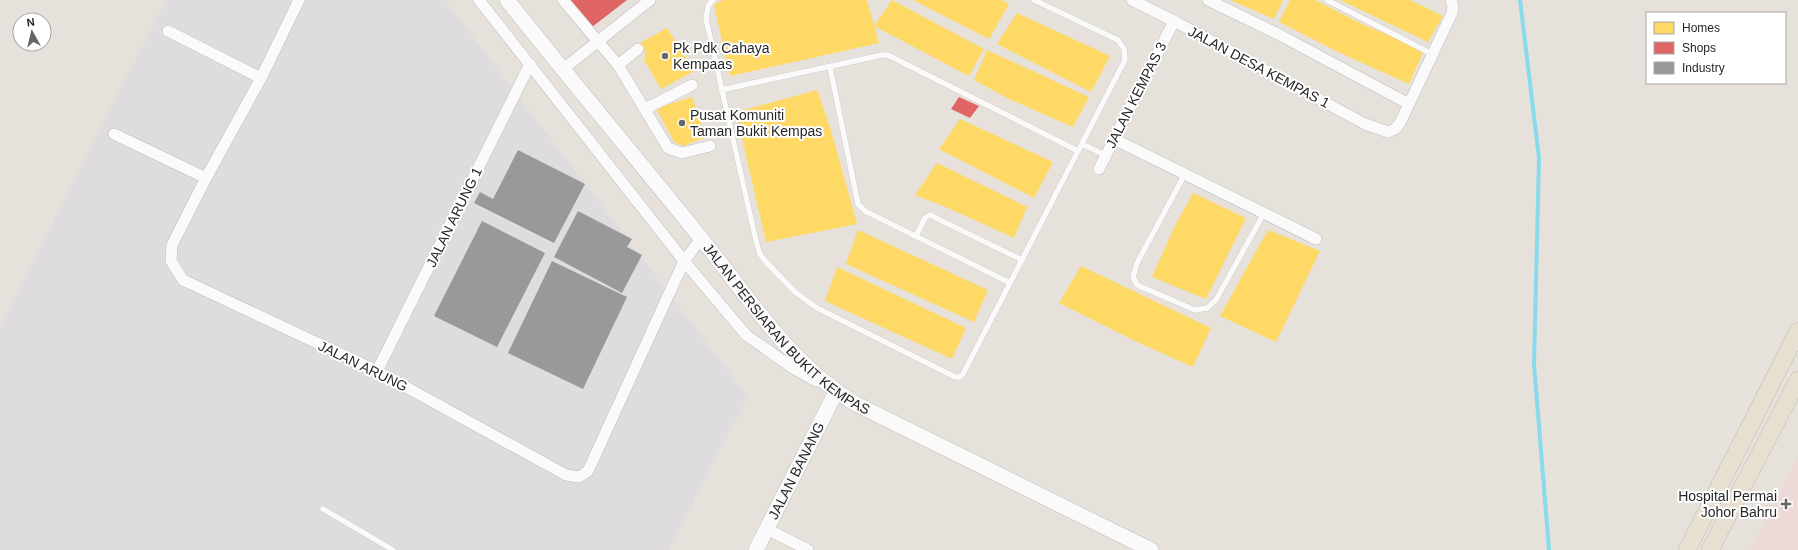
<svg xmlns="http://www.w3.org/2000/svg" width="1798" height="550" font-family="Helvetica,sans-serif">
<rect width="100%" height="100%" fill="#e6e1db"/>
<!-- industrial -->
<path fill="#dfdcdf" d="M166 0H445L748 397 668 550H0V326Z"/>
<!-- medical -->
<path fill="#edd9d8" d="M1798 457V550H1750Z"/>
<!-- homes -->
<g fill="#ffd966">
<path d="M723 0H867L879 43 730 76 714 5Z"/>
<path d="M892 0 984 49 969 76 874 26Z"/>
<path d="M913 0H1001L1009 4 989 39Z"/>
<path d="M1230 0H1283L1274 19Z"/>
<path d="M1290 0H1315L1362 24 1424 50 1409 84 1338 52 1279 22Z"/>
<path d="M1340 0H1410L1443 16 1428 42Z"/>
<path d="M1017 13 1110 56 1091 92 997 44Z"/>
<path d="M667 28 694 71 661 89 644 60 646 52 640 43Z"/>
<path d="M987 50 1089 97 1073 127 1009 99 974 80Z"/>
<path d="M817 90 830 127 857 224 766 242 736 112Z"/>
<path d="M692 97 706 137 683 146 674 142 656 108Z"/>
<path d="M960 119 1053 162 1034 198 939 149Z"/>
<path d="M937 163 1027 207 1014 238 948 208 915 195Z"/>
<path d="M1193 193 1246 218 1206 299 1152 277 1174 228Z"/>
<path d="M858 230 988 290 974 322 846 264Z"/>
<path d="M1268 230 1320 251 1276 342 1220 316Z"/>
<path d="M1081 266 1211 328 1193 367 1137 342 1059 303Z"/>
<path d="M837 267 966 328 952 359 825 301Z"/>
</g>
<!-- shops -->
<g fill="#e06666">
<path d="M570 0H627L592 27Z"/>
<path d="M959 97 979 106 970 118 951 109Z"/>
</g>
<!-- industry -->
<g fill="#999">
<path d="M518 150 585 184 554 243 474 203 480 192 493 199Z"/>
<path d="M578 211 632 239 627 247 642 255 622 293 554 257Z"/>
<path d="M482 221 545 253 497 347 434 316Z"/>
<path d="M552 261 627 297 583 389 508 353Z"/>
</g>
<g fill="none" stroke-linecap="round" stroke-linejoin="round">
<!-- stream -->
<path stroke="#89daed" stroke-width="4" d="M1520 0 1539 158 1534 364 1549 550"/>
<!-- lane casing -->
<g stroke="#bfbdbd" stroke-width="6">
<g id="lane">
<path d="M713 0 708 6 706 19 756 241 760 254 766 262 795 292 817 308 955 377H960L963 374 1125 60 1124 49 1118 40 1034 0"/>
<path d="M1327 0 1432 54"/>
<path d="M830 67 858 204 865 211 1010 283"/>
<path d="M721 90 882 55H888L1078 151"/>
<path d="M1082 144 1105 155"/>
<path d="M1185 174 1137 263 1133 277 1137 285 1195 310 1207 308 1216 300 1264 213"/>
<path d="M916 236 925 218 930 215 1022 260"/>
<path d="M323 509 393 550"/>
</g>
</g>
<!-- street casing -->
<g stroke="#bfbdbd" stroke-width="12">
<g id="street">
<path d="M299 0 261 78 206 178 172 245 171 261 183 280 377 371 566 475 579 477 588 471 684 261 701 239"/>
<path d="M479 0 684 261 746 335 793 368 816 381"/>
<path d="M563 0 618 65 638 49"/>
<path d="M1132 0 1174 21 1365 124 1388 132 1395 129 1400 123 1452 13 1453 6 1451 0"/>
<path d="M1208 0 1278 34 1409 104"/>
<path d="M168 31 261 78"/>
<path d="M618 65 668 148 682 153 710 146"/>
<path d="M562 70 650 0"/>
<path d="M645 109 692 85"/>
<path d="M114 134 206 178"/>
<path d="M1114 139 1316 239"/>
<path d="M1099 169 1174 21"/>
<path d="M377 371 530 64"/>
<path d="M767 529 808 550"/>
</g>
</g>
<!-- secondary casing -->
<g stroke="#bfbdbd" stroke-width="16">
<g id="secondary">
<path id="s1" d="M507 0C571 80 636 158 700 237 749 297 789 364 856 404L1151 550"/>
<path id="s2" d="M756 550 836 392"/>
</g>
</g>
<!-- primary casing -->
<g stroke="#bebdbb" stroke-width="18">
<g id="primary">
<path d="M1687 550 1798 331"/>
<path d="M1710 550 1798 380"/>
</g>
</g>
<!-- lane -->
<use href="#lane" stroke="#fbfafa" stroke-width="5.5"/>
<!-- street -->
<use href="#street" stroke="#fbfafa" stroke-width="11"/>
<!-- secondary -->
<use href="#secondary" stroke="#fbfafa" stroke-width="15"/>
<!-- primary -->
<use href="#primary" stroke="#e7dfd0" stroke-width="17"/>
</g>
<!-- markers -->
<g fill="#696765" stroke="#fff" stroke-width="1.5">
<circle cx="665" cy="56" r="4"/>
<circle cx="682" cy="123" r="4"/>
<path d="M1784 498h4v4h4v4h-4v4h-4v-4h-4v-4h4z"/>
</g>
<g text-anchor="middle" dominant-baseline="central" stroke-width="4" stroke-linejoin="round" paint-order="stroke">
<!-- poi labels -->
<g font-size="14" fill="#262626" stroke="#fff" text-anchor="start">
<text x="673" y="48">Pk Pdk Cahaya<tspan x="673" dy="16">Kempaas</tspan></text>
<text x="690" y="115">Pusat Komuniti<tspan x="690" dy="16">Taman Bukit Kempas</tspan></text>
<text x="1777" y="496" text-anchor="end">Hospital Permai<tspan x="1777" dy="16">Johor Bahru</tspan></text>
</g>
<!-- street labels -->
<g font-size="14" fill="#262626" stroke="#fff">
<text transform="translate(1259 67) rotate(28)">JALAN DESA KEMPAS 1</text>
<text transform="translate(1136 95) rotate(-63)">JALAN KEMPAS 3</text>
<text transform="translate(454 217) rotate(-64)">JALAN ARUNG 1</text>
<text stroke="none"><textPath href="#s1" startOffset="433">JALAN PERSIARAN BUKIT KEMPAS</textPath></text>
<text transform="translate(363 366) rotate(26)">JALAN ARUNG</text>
<text stroke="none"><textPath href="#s2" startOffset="89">JALAN BANANG</textPath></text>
</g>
</g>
<!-- legend -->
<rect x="1646" y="12" width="140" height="72" fill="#ffffff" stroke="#a8a8a8"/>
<rect x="1654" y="22" width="20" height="12" fill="#ffd966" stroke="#a8a8a8"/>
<text x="1682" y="32" font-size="12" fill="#262626">Homes</text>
<rect x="1654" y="42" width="20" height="12" fill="#e06666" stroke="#a8a8a8"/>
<text x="1682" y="52" font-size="12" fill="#262626">Shops</text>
<rect x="1654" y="62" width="20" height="12" fill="#999999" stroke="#a8a8a8"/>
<text x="1682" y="72" font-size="12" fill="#262626">Industry</text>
<!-- north arrow -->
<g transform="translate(32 32) rotate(352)"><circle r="19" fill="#ffffff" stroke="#a8a8a8"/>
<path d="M0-3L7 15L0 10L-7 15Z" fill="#696765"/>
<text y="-6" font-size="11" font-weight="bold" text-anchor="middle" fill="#262626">N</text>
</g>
</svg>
